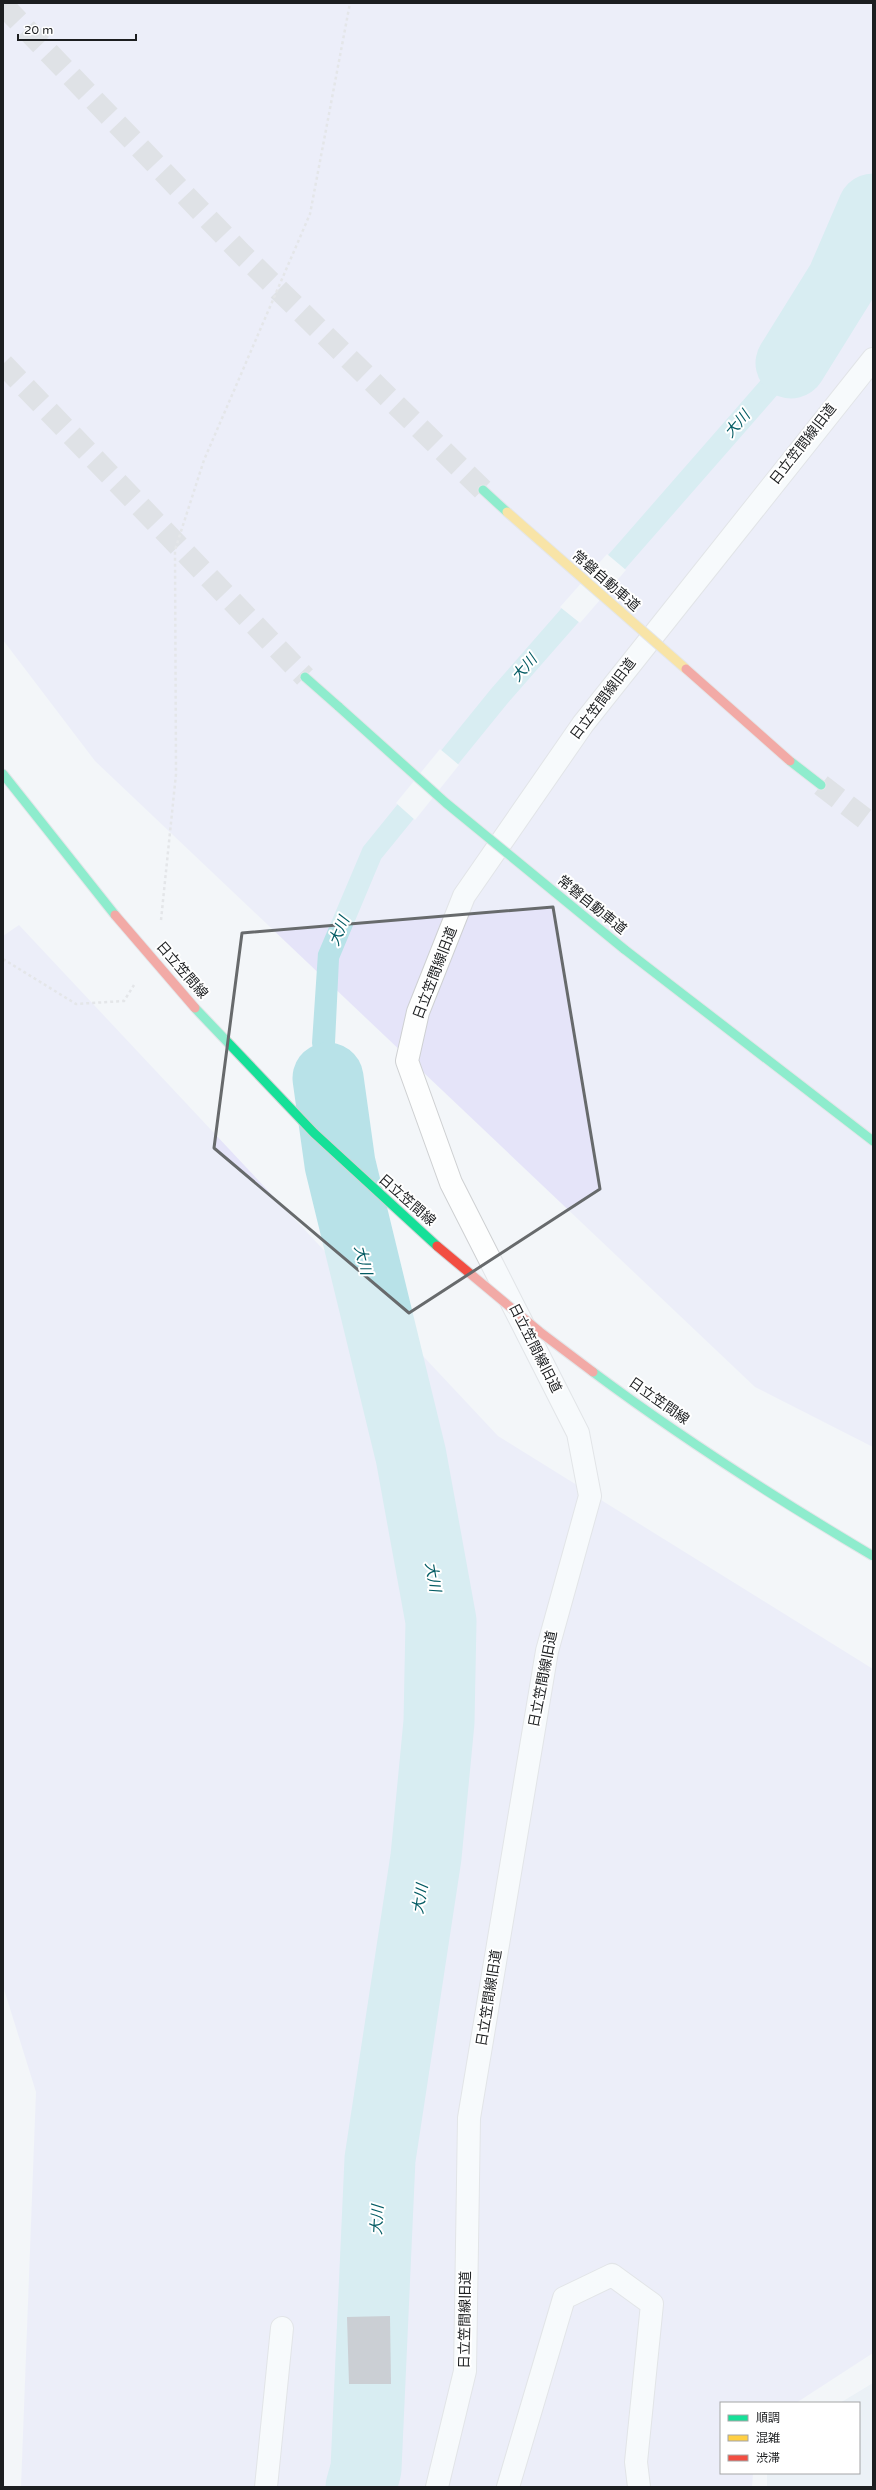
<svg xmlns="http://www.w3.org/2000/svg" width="876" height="2490" font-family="'Varela Round','Noto Sans JP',sans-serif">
<rect width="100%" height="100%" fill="#f3f6f9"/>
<!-- built -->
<path fill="#e2eaf1" d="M873 2383V2487H767V2473H859V2403H840Z"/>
<!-- green -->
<g fill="#e5e4f9">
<path d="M3 3H873V1447L755 1387 95 761 3 640Z"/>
<path d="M19 925 498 1436 873 1669V2353L796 2403H721V2473H753L752 2487H21L36 2092 3 1986V936Z"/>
</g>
<!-- water -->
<path fill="#b8e2e8" d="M832 277 854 282 807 361 507 704 381 859 339 959 335 1043 350 1170 330 1160 312 1043 318 953 363 847 491 689 789 348Z"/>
<!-- pier -->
<g fill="#f3f6f9">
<path d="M607 554 626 570 580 623 560 607Z"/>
<path d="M440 749 459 765 415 820 396 803Z"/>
<path d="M313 1064 343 1093 352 1169 328 1161Z"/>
</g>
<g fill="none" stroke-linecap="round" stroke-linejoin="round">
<!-- river -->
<g stroke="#b8e2e8" stroke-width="71">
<path d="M791 363 842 281 873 209"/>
<path d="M328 1078 340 1164 411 1456 441 1621 439 1722 426 1857 380 2159 366 2469 361 2487"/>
</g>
</g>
<!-- building -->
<path fill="#9b9fa7" d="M390 2316 391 2384H349L347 2317Z"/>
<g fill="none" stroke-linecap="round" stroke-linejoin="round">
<!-- highway-tunnel -->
<g stroke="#c8cbce" stroke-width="22" stroke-dasharray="22 11" stroke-linecap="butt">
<path d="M3 5 240 252 483 490"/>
<path d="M3 364 305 677"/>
<path d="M821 785 873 825"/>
</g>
<!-- street casing -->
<g stroke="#ced0d2" stroke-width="24">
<g id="street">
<path d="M266 2487 282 2328"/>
<path d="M437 2487 465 2371 469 2118 547 1651 590 1496 578 1433 451 1183 407 1061 418 1012 464 896 583 724 873 359"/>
<path d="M508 2487 564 2298 612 2275 652 2304 636 2462 639 2487"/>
</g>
</g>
<!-- fast casing -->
<g stroke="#d2d3d4" stroke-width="11">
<g id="fast">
<path d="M483 490 507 512"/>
<path d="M305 677 339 707"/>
<path d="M790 761 821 785"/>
<path d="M3 774 115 915"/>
<path d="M624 949 873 1141"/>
</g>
</g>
<!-- path -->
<g stroke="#d3d3d4" stroke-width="2.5" stroke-dasharray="3 3" stroke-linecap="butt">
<path d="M161 920 176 774 175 550 204 460 310 214 350 3"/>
<path d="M3 959 76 1004 124 1001 134 985"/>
</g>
<!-- street -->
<use href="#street" stroke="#fdfefe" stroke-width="22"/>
<!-- fast -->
<use href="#fast" stroke="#16e098" stroke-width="9"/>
<!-- fast-bridge casing -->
<g stroke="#d2d3d4" stroke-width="11" stroke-linecap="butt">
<g id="fast-bridge">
<path d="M339 707 446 803 624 949"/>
<path d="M195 1008 314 1133 437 1246"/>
<path d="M593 1372C683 1439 777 1499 873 1556"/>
</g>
</g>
<!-- slow-bridge casing -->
<g stroke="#d2d3d4" stroke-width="11" stroke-linecap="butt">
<path id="slow-bridge" d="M507 512 686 669"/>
</g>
<!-- jam-bridge casing -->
<g stroke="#d2d3d4" stroke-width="11" stroke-linecap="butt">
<g id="jam-bridge">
<path d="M686 669 790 761"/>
<path d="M115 915 195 1008"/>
<path d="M437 1246 540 1332 593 1372"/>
</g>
</g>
<!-- fast-bridge -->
<use href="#fast-bridge" stroke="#16e098" stroke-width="9"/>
<!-- slow-bridge -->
<use href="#slow-bridge" stroke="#ffcf43" stroke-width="9"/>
<!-- jam-bridge -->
<use href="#jam-bridge" stroke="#f24e42" stroke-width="9"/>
</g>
<!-- marked area -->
<path d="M0 0H876V2490H0ZM553 907 600 1189 409 1313 214 1148 242 933Z" fill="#f3f6f9" fill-opacity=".55" fill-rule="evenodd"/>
<path fill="none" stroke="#676a6c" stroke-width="3" stroke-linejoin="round" d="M553 907 600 1189 409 1313 214 1148 242 933Z"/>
<g text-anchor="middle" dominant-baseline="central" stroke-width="4" stroke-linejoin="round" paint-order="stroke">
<!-- street labels -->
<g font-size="14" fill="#1c1e20" stroke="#fff">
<text transform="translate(803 444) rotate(-52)">日立笠間線旧道</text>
<text transform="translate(606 581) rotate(41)">常磐自動車道</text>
<text transform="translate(603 699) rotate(-53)">日立笠間線旧道</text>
<text transform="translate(592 905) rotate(39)">常磐自動車道</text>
<text transform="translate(182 970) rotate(49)">日立笠間線</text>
<text transform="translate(435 973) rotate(-69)">日立笠間線旧道</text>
<text transform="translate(407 1200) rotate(41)">日立笠間線</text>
<text transform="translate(535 1348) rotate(63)">日立笠間線旧道</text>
<text transform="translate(659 1401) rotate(35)">日立笠間線</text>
<text transform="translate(543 1679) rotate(-79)">日立笠間線旧道</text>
<text transform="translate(489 1998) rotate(-81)">日立笠間線旧道</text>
<text transform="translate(465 2320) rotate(-89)">日立笠間線旧道</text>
</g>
<!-- water labels -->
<g font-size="15" font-style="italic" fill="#035b63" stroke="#fff">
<text transform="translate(737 424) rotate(-49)">大川</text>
<text transform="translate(524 668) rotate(-49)">大川</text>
<text transform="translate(339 931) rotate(-67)">大川</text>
<text transform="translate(363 1260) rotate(76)">大川</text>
<text transform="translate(433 1577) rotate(80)">大川</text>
<text transform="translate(420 1899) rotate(-81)">大川</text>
<text transform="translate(377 2220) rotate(-87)">大川</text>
</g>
</g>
<!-- border -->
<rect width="876" height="2490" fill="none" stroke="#1c1e20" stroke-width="8"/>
<!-- legend -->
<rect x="720" y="2402" width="140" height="72" fill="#ffffff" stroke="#a4a5a6"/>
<rect x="728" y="2415" width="20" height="6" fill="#16e098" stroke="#a4a5a6"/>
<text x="756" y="2422" font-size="12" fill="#1c1e20">順調</text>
<rect x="728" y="2435" width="20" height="6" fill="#ffcf43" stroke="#a4a5a6"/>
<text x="756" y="2442" font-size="12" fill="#1c1e20">混雑</text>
<rect x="728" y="2455" width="20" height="6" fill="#f24e42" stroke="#a4a5a6"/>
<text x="756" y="2462" font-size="12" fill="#1c1e20">渋滞</text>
<!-- scale -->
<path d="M18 34v6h118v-6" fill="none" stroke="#1c1e20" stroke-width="2"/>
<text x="24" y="34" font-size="12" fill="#1c1e20" stroke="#ffffff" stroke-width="3" paint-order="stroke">20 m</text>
</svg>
